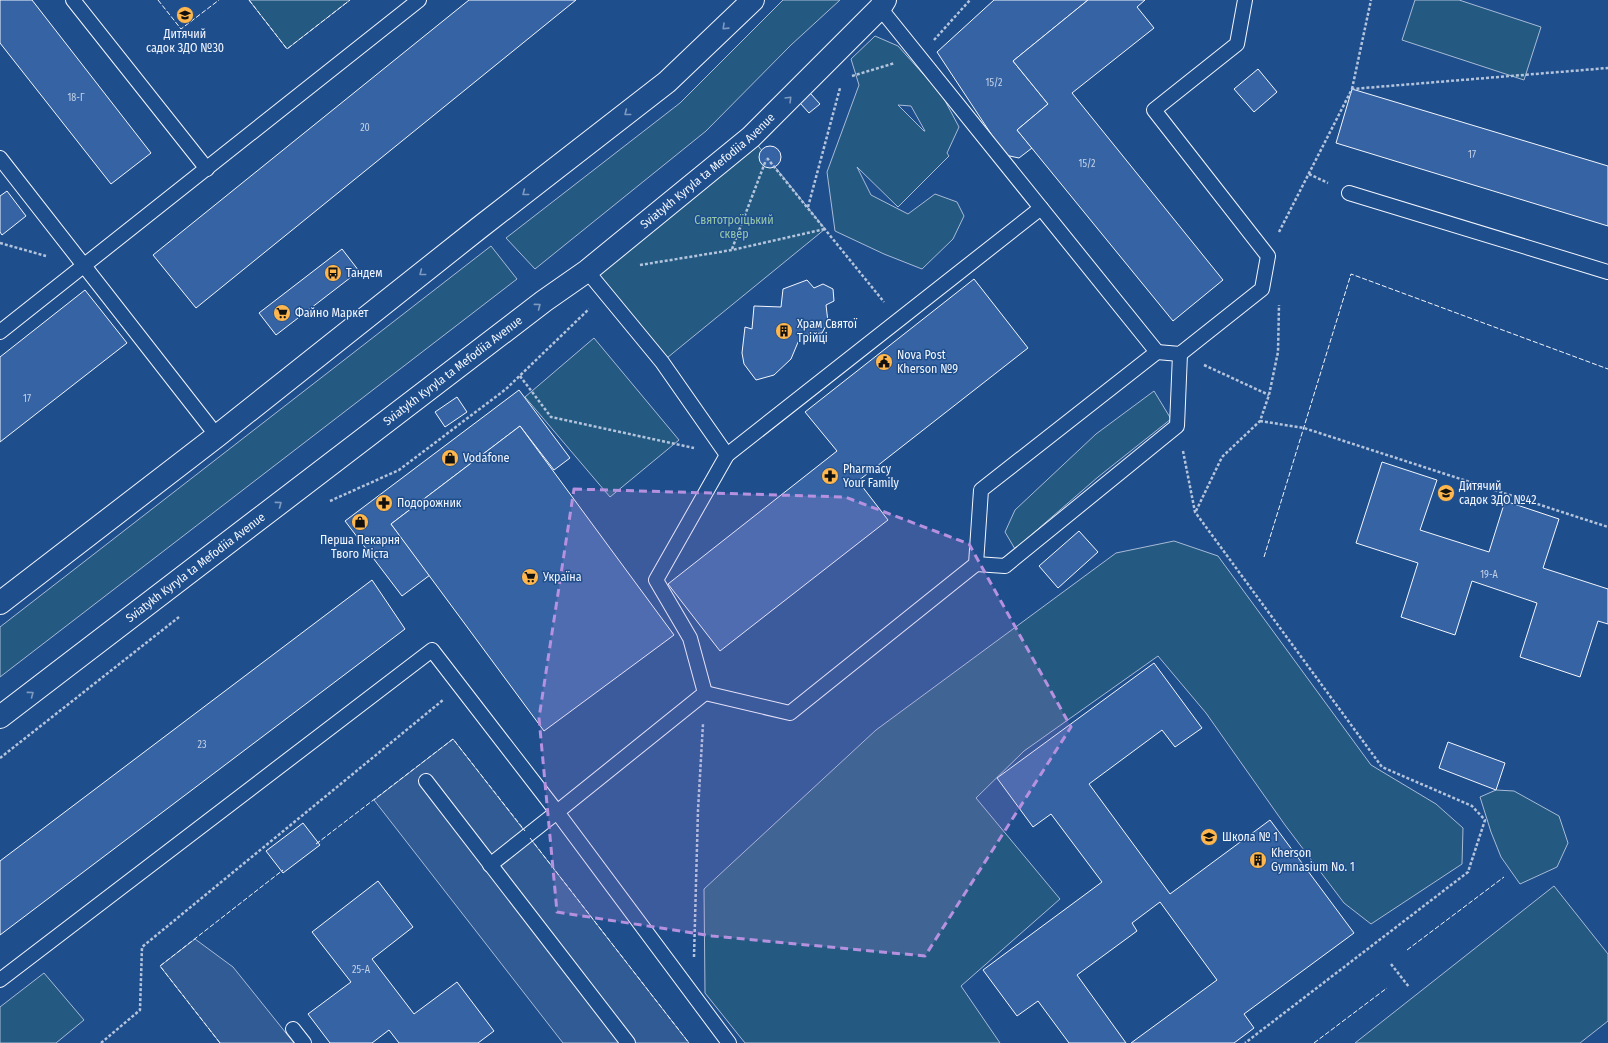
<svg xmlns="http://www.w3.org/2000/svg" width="1608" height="1043" font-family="'Fira Sans Condensed',sans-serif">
<rect width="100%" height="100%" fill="#1f4e8c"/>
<!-- green -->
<g fill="#245a82" stroke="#a8bbd7" fill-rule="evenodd">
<path d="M249 0H350L287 49Z"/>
<path d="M783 0H840L791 45 706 131 535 269 506 238 680 103Z"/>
<path d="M1415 0H1459L1541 27 1524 80 1402 40Z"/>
<path d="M875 36 898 46 942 95 959 127 947 153 949 156 898 207 857 167 871 195 908 214 935 194 957 202 964 216 953 239 922 269 884 254 835 231 827 172 859 85 851 59ZM898 105 911 106 925 131H924Z"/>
<path d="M751 137 825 229 662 362 587 271Z"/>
<path d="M491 246 517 279 0 677V627Z"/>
<path d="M594 338 679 440 610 497 525 397Z"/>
<path d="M1154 391 1171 419 1098 477 1015 549 1005 532 1015 510 1096 434Z"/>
<path d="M1174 541 1218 556 1371 765 1436 804 1463 828 1462 864 1371 924 1344 903 1285 825 1206 713 1158 656 1024 751 976 798 1060 899 961 986 1000 1043H745L705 993 704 889 876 730 1116 553Z"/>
<path d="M1496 790 1514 791 1559 816 1568 843 1557 867 1520 884 1501 857 1491 832 1480 797Z"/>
<path d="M1554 886 1608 954V1021L1580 1043H1355Z"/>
<path d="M44 973 84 1020 56 1043H0V1007Z"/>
</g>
<!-- parking -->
<g fill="#305b95" stroke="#a8bbd7">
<path d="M453 739 689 1043H563L374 800Z"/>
<path d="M195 939 233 967 294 1043H220L160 966Z"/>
</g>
<!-- building -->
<g fill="#3563a3" stroke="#f2f6ff">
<path d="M0 0H32L151 153 111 184 0 43Z"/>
<path d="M469 0H576L196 308 153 255Z"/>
<path d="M994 0H1088L1013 61 1048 104 1017 130 1032 148 1019 158 1005 155 937 52Z"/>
<path d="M1088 0H1145L1137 7 1154 28 1072 93 1223 280 1173 321 1017 130 1048 104 1013 61Z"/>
<path d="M1258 69 1277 92 1254 112 1234 89Z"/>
<path d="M1352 89 1608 166V226L1336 143Z"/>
<path d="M810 93 820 104 809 113 800 103Z"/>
<circle cx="770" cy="157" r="11"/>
<path d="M7 191 26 216 2 235 0 232V196Z"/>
<path d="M342 249 359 271 276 335 259 313Z"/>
<path d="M974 279 1028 348 858 481 888 520 720 651 668 584 837 451 805 412Z"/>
<path d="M807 280 814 288 823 284 833 289 834 301 826 305 828 322 822 333 801 335 791 359 774 375 756 380 744 364 742 353 745 327 752 329 754 306 781 307 783 289Z"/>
<path d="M85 290 127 343 0 442V357Z"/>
<path d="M519 390 570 458 554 470 520 426 391 524 430 575 402 596 345 521Z"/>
<path d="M457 397 467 412 445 427 435 412Z"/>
<path d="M520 426 674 635 544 731 391 524Z"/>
<path d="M1382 462 1437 480 1420 530 1489 552 1505 501 1559 519 1543 568 1608 589V624L1598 621 1580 677 1520 657 1537 603 1472 581 1455 635 1401 617 1418 563 1356 543Z"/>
<path d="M1079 531 1098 552 1058 588 1039 566Z"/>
<path d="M372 580 405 629 0 935V861Z"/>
<path d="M1154 663 1202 728 1175 747 1162 730 1089 784 1170 894 1270 820 1354 933 1244 1014 1254 1028 1234 1043H1131L1217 980 1160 902 1132 923 1137 931 1077 975 1126 1043H1069L1038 1001 1017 1016 983 970 1102 882 1051 814 1033 827 997 778Z"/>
<path d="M1448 742 1505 763 1496 790 1439 768Z"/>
<path d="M303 823 320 845 283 873 266 851Z"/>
<path d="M378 881 413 927 372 959 414 1014 457 982 494 1031 478 1043H399L389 1030 372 1043H330L308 1014 351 982 312 932Z"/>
</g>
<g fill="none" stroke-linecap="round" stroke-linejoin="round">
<!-- lane casing -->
<g stroke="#f2f6ff" stroke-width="16">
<g id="lane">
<path d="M73 0 207 169"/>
<path d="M0 158 217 436"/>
<path d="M1349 193 1608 272"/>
<path d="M587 271 662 362 727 455 656 580 690 638 705 693 557 812 729 1043"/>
<path d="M0 332 419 0"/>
<path d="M1157 352 1180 354 1262 289 1268 256 1154 110 1237 44 1245 0"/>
<path d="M727 455 1041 208"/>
<path d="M976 564 1005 566 1177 426 1180 354"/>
<path d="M705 693 790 713 976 564 981 490 1157 352 880 8"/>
<path d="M426 781 628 1043"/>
<path d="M0 980 432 650 557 812 490 865"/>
<path d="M293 1029 304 1043"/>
</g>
</g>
<!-- street casing -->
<g stroke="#f2f6ff" stroke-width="24">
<g id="street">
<path d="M0 603 217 436 479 228 667 82 753 0"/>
<path id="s1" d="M0 717 544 301 587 271 751 137 880 8 885 0"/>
</g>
</g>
<!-- path -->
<g stroke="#b3c4dc" stroke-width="2.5" stroke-dasharray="3 2" stroke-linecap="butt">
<path d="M934 40 970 0"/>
<path d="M852 76 895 63"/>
<path d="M1352 89 1371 0"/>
<path d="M767 158 884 302"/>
<path d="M1309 174 1328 183"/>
<path d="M808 207 840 88"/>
<path d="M1279 232 1352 89 1608 68"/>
<path d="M0 243 46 256"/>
<path d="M732 249 766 160"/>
<path d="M640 265 732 250 825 229"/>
<path d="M1204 365 1269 395"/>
<path d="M520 376 551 417 694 448"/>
<path d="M1260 421 1304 428 1608 527"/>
<path d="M1183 451 1195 512 1382 767 1472 806 1485 820 1468 872 1245 1043"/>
<path d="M330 501 399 470 506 389 589 309"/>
<path d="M1196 511 1222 457 1260 421 1269 395 1278 352 1279 305"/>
<path d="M0 758 179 617"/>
<path d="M694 957 698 810 703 724"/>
<path d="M1391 964 1409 987"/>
<path d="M101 1043 140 1010 142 947 443 700"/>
</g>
<!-- lane -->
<use href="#lane" stroke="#1f4e8c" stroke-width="14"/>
<!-- street -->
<use href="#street" stroke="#1f4e8c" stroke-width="22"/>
<!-- fence -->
<g stroke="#f2f6ff" stroke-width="1" stroke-dasharray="5 2" stroke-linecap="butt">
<path d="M158 0 181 29 219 0"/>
<path d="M249 0 287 49 350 0"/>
<path d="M1264 557 1351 274 1608 369"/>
<path d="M530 838 689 1043"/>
<path d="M316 844 453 739 525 831"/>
<path d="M1407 950 1504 877"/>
<path d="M220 1043 160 966 283 870"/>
<path d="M1314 1043 1387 988"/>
</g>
</g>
<!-- one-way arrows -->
<defs><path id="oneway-chevron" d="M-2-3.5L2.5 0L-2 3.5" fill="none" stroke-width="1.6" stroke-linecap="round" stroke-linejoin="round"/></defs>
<g stroke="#7e9ac0">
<use href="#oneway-chevron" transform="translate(725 27) rotate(136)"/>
<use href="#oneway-chevron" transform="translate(789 99) rotate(-45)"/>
<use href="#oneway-chevron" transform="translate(627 113) rotate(142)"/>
<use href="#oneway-chevron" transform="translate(525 193) rotate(142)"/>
<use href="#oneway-chevron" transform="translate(422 273) rotate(142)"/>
<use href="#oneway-chevron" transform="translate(538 306) rotate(-37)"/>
<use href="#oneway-chevron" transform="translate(279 504) rotate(-37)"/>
<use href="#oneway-chevron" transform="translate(31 694) rotate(-37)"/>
</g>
<!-- marked area -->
<path fill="#b691df" fill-opacity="0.2" stroke="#b691df" stroke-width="3" stroke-dasharray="8 5" stroke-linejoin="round" d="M574 489 845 497 969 544 1071 727 925 956 712 936 557 912 539 718Z"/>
<!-- icons -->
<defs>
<g id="school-disc" transform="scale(0.9)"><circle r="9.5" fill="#ffb74d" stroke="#1f4e8c"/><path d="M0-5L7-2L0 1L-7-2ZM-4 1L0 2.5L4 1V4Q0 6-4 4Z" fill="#111"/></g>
<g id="bus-disc" transform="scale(0.9)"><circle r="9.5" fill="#ffb74d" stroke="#1f4e8c"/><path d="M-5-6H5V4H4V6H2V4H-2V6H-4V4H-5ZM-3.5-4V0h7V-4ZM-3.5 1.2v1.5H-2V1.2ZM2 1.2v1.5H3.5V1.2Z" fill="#111"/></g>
<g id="supermarket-disc" transform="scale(0.9)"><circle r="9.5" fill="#ffb74d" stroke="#1f4e8c"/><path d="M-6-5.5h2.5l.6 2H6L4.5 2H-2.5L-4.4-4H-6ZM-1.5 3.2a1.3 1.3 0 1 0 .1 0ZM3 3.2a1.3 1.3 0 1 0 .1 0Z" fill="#111"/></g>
<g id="building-disc" transform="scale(0.9)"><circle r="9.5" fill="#ffb74d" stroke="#1f4e8c"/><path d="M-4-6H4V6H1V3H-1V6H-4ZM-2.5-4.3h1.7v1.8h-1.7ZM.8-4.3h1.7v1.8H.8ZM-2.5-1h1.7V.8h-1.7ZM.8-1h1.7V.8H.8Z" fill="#111"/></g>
<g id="civic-disc" transform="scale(0.9)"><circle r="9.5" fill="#ffb74d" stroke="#1f4e8c"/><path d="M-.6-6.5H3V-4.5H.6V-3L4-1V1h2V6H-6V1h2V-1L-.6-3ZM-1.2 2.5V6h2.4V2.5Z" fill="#111"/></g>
<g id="shop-disc" transform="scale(0.9)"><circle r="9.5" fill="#ffb74d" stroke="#1f4e8c"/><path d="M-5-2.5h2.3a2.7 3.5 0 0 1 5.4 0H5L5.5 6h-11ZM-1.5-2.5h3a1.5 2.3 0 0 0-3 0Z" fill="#111"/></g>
<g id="pharmacy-disc" transform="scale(0.9)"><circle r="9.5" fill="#ffb74d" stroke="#1f4e8c"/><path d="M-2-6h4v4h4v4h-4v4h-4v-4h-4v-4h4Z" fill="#111"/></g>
</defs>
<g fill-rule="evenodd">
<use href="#school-disc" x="185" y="15"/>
<use href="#bus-disc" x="333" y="273"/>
<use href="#supermarket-disc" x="282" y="313"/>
<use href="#building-disc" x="784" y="331"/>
<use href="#civic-disc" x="884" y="362"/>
<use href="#shop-disc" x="450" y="458"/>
<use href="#pharmacy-disc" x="830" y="476"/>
<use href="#school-disc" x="1446" y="493"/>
<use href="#pharmacy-disc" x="384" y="503"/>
<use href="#shop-disc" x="360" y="522"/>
<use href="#supermarket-disc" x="530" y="577"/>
<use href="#school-disc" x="1209" y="837"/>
<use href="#building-disc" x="1258" y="860"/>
</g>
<g text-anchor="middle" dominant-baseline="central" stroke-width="3" stroke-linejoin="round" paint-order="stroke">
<!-- number labels -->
<g font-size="10" fill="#c3d1e8">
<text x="994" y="83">15/2</text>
<text x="76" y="98">18-Г</text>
<text x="365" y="128">20</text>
<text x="1472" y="155">17</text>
<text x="1087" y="164">15/2</text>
<text x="27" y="399">17</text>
<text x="1489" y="575">19-А</text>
<text x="202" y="745">23</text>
<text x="361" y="970">25-А</text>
</g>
<!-- poi labels -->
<g font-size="12" fill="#f2f6ff" stroke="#1f4e8c" text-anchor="start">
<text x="185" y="34" text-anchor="middle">Дитячий<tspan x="185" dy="14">садок ЗДО №30</tspan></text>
<text x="346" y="273">Тандем</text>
<text x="295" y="313">Файно Маркет</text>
<text x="797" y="324">Храм Святої<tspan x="797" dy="14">Трійці</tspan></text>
<text x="897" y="355">Nova Post<tspan x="897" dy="14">Kherson №9</tspan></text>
<text x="463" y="458">Vodafone</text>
<text x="843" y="469">Pharmacy<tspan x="843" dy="14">Your Family</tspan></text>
<text x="1459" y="486">Дитячий<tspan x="1459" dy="14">садок ЗДО №42</tspan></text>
<text x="397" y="503">Подорожник</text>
<text x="360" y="540" text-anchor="middle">Перша Пекарня<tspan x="360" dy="14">Твого Міста</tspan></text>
<text x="543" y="577">Україна</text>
<text x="1222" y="837">Школа № 1</text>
<text x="1271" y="853">Kherson<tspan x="1271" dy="14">Gymnasium No. 1</tspan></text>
</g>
<!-- street labels -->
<g font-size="12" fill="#f2f6ff" stroke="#1f4e8c">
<text stroke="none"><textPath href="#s1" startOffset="894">Sviatykh Kyryla ta Mefodiia Avenue</textPath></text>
<text stroke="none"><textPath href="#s1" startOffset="570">Sviatykh Kyryla ta Mefodiia Avenue</textPath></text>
<text stroke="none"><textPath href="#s1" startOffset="246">Sviatykh Kyryla ta Mefodiia Avenue</textPath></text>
</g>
<!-- park labels -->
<g font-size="12" fill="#97c8a6" stroke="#1f4e8c">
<text x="734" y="220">Святотроїцький<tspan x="734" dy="14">сквер</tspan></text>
</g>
</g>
</svg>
